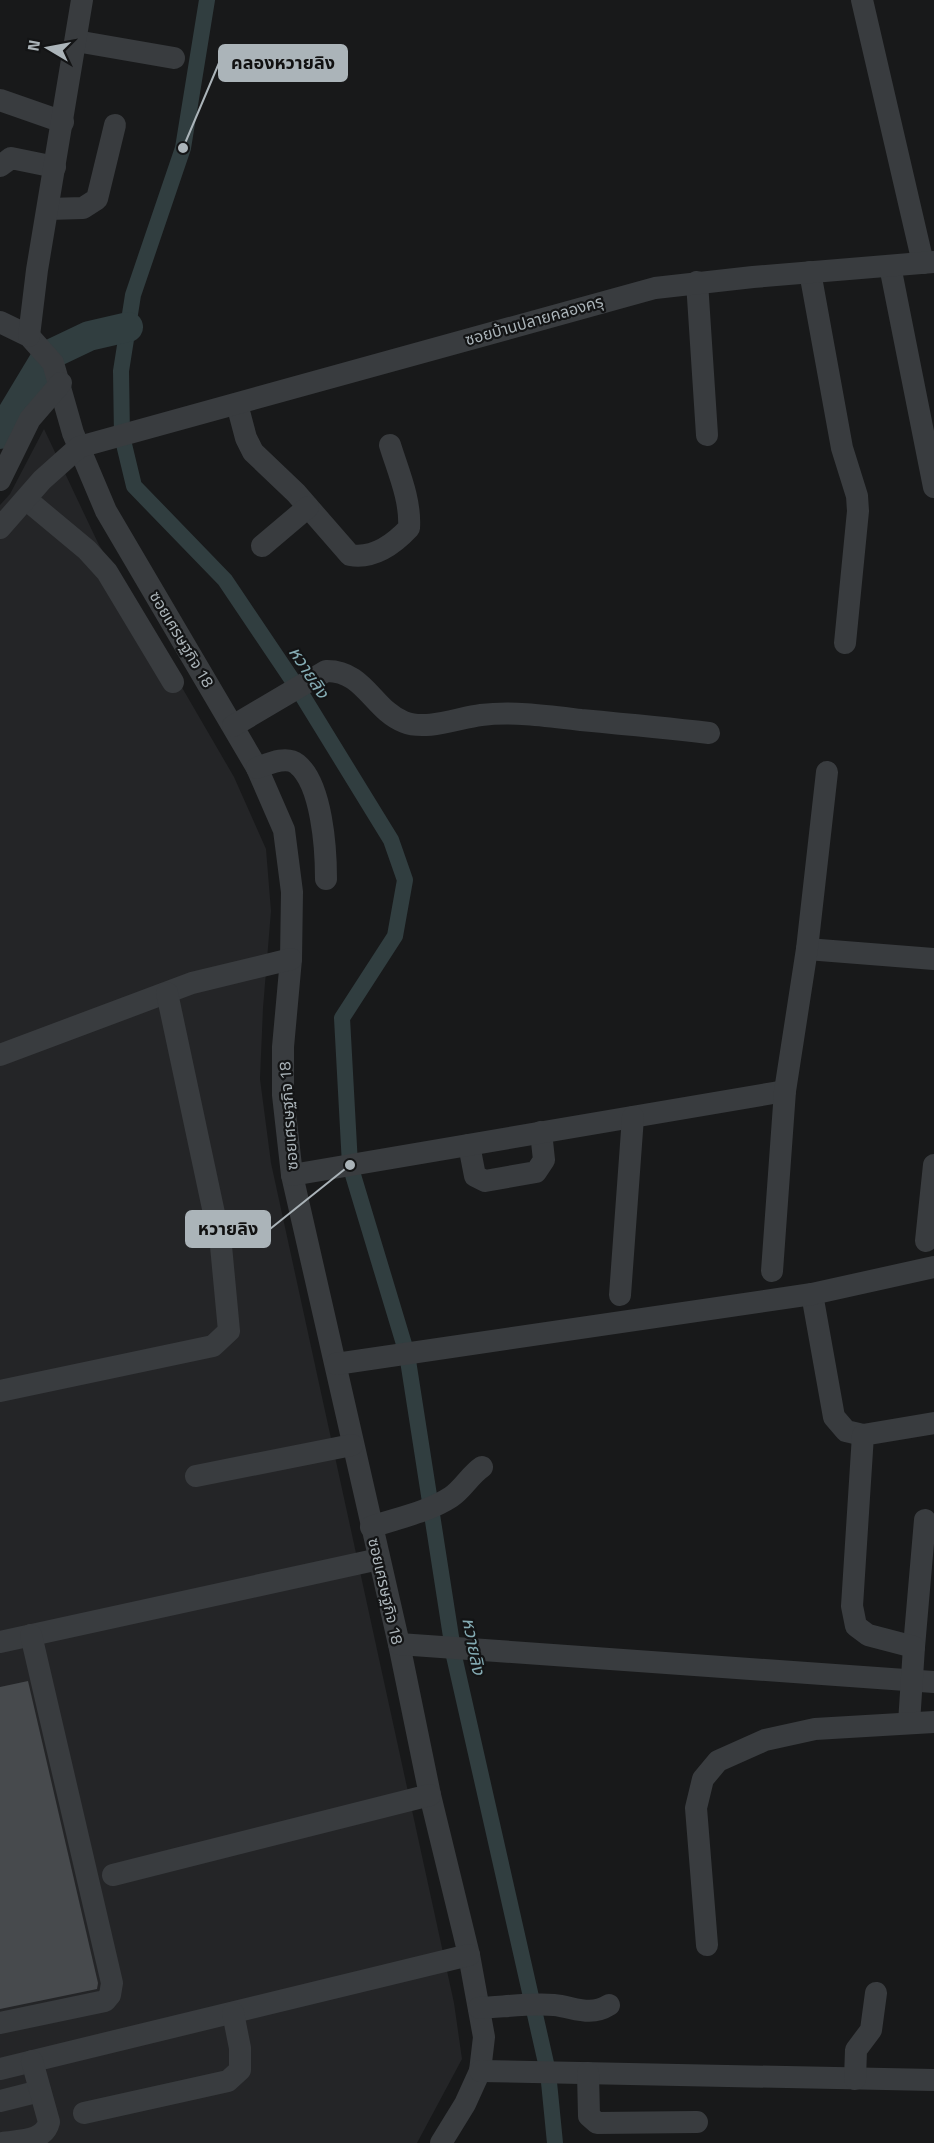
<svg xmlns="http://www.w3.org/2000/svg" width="934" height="2143" font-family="'Titillium Web','Noto Sans Thai',sans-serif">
<rect width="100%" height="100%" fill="#18191a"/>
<!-- built -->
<path fill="#242527" d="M44 429 98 543 234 777 266 849 271 911 263 1008 260 1079 271 1163 454 2003 462 2059 417 2143H0V505L10 494Z"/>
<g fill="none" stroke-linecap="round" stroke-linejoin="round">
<!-- canal -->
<path stroke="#313e40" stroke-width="16" d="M207 0 183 148 133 295 121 371 122 436 134 486 225 580 297 687 391 840 405 880 395 936 342 1018 350 1165 407 1354 454 1656 548 2072 555 2143"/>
<!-- river -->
<path stroke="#313e40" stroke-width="30" d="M0 434 47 356 89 336 128 327"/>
</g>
<!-- building -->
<path fill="#474a4d" d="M28 1681 98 1983 97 1989 0 2009V1687Z"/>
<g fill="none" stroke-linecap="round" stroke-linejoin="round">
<!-- minor -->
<g stroke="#393c3f" stroke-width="22">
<path d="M862 0 923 263"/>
<path d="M76 41 174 58"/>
<path d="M0 100 63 122"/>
<path d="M0 166 11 158 55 167"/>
<path d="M48 209 83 208 97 199 115 125"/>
<path d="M890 266 934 487"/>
<path d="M810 272 842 448 857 496 858 511 845 643"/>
<path d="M697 282 707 435"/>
<path d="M0 322 29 336 53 363 73 433 106 511 257 768 284 830 292 892 291 959 283 1047V1095L292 1175 399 1644 430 1795 469 1955 484 2037 480 2071 465 2104 441 2143"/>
<path d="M29 336 37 270 82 0"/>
<path d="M237 404 246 438 253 452 296 493 350 555C373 559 394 544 409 528 411 500 398 471 390 445"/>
<path d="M0 480 30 419 61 383"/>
<path d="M27 500 87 550 107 572 173 682"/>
<path d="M0 528 42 480 79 447 655 288 753 277 934 262"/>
<path d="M262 546 308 507"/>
<path d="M233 726 326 671C364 670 373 710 404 722 426 731 458 718 481 715 514 711 548 716 581 720 624 724 666 728 709 733"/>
<path d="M257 768C268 764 286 755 297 764 322 784 326 849 326 879"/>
<path d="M807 949 934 959"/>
<path d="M0 1055 192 983 291 959"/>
<path d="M469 1145 475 1176 485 1181 536 1172 544 1160 541 1132"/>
<path d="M292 1175 785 1091"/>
<path d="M926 1241 934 1165"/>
<path d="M772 1271 785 1091 807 949 827 772"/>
<path d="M812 1294 834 1417 846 1431 863 1435"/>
<path d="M620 1295 633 1117"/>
<path d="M336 1364 812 1294 934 1267"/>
<path d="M0 1391 213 1346 229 1331 221 1246 167 993"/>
<path d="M196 1476 352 1445"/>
<path d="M371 1527C398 1518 428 1512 451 1497 463 1489 470 1475 482 1467"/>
<path d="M0 1642 379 1559"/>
<path d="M399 1644 934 1682"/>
<path d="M914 1647 925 1520"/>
<path d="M909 1723 914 1647 868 1635 856 1626 852 1606 863 1435 934 1423"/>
<path d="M113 1875 430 1795"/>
<path d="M707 1945 696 1808 703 1779 718 1761 765 1740 815 1729 934 1722"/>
<path d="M479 2008C503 2007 530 2003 554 2005 574 2007 590 2017 609 2005"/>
<path d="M0 2023 105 2001 110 1995 112 1983 31 1635"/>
<path d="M0 2069 469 1955"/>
<path d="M480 2071 934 2080"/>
<path d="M588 2073 589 2116 597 2123 697 2122"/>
<path d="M855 2079 856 2050 871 2030 876 1993"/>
<path d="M0 2101 40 2091"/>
<path d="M84 2113 228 2081 240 2070V2048L233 2013"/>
<path d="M2 2143C20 2140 44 2142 49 2122L32 2061"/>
</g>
</g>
<g text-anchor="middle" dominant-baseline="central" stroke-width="4.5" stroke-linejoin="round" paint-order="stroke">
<!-- street labels -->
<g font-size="16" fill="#abb4b9" stroke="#131415">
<text transform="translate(534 320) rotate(-16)">ซอยบ้านปลายคลองครุ</text>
<text transform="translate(182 639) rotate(59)">ซอยเศรษฐกิจ 18</text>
<text transform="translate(288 1116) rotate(-94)">ซอยเศรษฐกิจ 18</text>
<text transform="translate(386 1591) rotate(77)">ซอยเศรษฐกิจ 18</text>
</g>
<!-- water labels -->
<g font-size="18" font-style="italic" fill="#84abb3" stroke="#131415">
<text transform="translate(309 672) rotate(57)">หวายลิง</text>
<text transform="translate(474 1646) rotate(79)">หวายลิง</text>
</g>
</g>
<!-- callouts -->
<path fill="none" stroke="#abb4b9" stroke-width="2" d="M183 148L219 63M350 1165L270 1229"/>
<g fill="#abb4b9" stroke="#131415" stroke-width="2">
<circle cx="183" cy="148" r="6"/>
<circle cx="350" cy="1165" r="6"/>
</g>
<g fill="#abb4b9" stroke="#abb4b9" stroke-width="2">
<rect x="219" y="45" width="128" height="36" rx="6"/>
<rect x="186" y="1211" width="84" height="36" rx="6"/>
</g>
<g font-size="18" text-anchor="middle" font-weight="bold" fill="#111">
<text x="283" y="69">คลองหวายลิง</text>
<text x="228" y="1235">หวายลิง</text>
</g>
<!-- north arrow -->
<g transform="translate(48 48) rotate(280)" stroke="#131415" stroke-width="4.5" paint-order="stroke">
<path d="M0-4.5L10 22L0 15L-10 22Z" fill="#abb4b9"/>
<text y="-9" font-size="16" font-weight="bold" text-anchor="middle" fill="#abb4b9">N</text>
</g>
</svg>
